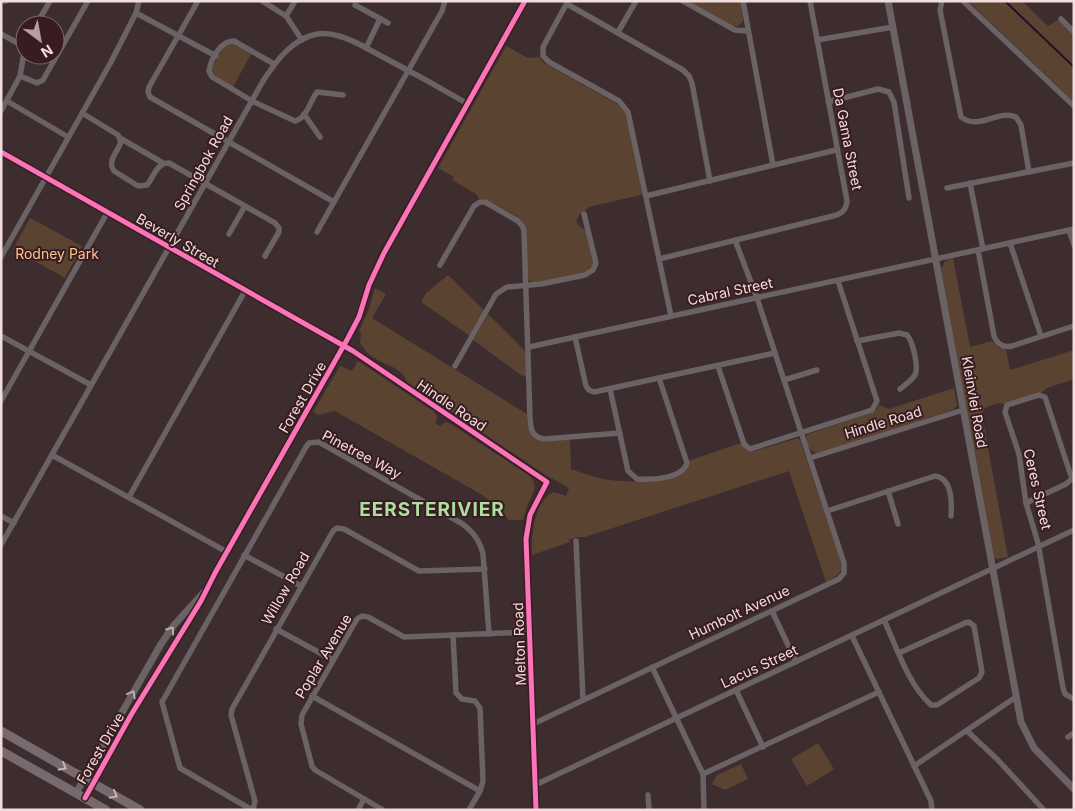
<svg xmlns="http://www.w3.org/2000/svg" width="1075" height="811" font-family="Inter,sans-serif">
<rect width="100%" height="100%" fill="#3d2d2f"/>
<!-- green -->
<g fill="#5b4331">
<path d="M688 1H741L743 21 738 26H732Z"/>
<path d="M968 1H1022L1048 26 1058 20 1074 35V102Z"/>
<path d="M232 43 251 54 233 87C225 82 212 78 212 68L224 46Z"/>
<path d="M506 46 528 58 539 57 544 63 617 104 626 113 645 194 589 207 579 215 576 221 579 226 586 231 593 261V266L587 272 535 283 530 281 527 276 526 228 524 223 516 216 485 199H479L476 194 452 180 454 177 438 168Z"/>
<path d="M30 218 82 246 65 278 13 249Z"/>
<path d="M953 258 970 347 992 341 999 348 1006 350 1010 370 1074 350V379L1047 388 1041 393 1004 404 998 403 984 408 982 415 1008 557 996 559 994 557 941 269 945 261Z"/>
<path d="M448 275 485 311 470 336 421 302 426 293Z"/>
<path d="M375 288 386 294 372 318 527 414C529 449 540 441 570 439L571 469C583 473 596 478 609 480 624 482 674 483 685 472 689 468 688 465 688 461L741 443 752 451H755L798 438 800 440 839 555C844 572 841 574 826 582L789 471 585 537H577L569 540 570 542 532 555C531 537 534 500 554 492L566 496 569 488 544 474 407 382C403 369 389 366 378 360 373 357 369 354 364 350L365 349 360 344 361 333 359 331 369 309Z"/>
<path d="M488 314 526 352V377L521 375 473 340Z"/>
<path d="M358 361 433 411 437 416 436 424 440 426 446 422 451 424 531 477C539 488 532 494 528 504 526 509 525 515 523 520H509L484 496 335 411 318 415 313 412 340 366 352 371Z"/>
<path d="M954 388 957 406 952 410 821 453C810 453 807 446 806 436L808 434 871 413 876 410 879 405 889 409Z"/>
<path d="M818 743 834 769 807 786 791 759Z"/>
<path d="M741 764 748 779 725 790 712 784 717 775Z"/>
</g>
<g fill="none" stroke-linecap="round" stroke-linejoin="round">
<!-- stream -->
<path stroke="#250f28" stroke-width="2" d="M1005 1 1074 67"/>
<!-- minor -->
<g stroke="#6a6265" stroke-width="5.5">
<path d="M4 1H6"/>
<path d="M198 1 149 87 148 92 150 97 334 202"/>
<path d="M262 1 286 16 302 40"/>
<path d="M568 1 543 47V56L549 62 619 101 628 112 671 316"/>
<path d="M683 1 735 30 748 31"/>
<path d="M743 1 773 165"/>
<path d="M942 1 940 10 961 117C978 131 998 109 1016 117L1021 125 1029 172"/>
<path d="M963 1 1074 106"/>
<path d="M567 4 683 70 689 76 692 83 710 181"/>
<path d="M355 5 388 23"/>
<path d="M136 13 216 56"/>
<path d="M286 16 295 1"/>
<path d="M1061 19 1074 32"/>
<path d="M36 25 50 1"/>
<path d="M618 32 636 1"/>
<path d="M1 34 25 47"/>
<path d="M817 40 893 27"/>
<path d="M366 48 380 19"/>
<path d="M274 64 234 41C221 40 211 59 209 71L212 77 229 87 252 101 295 121C307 118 310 101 317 92L343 95"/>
<path d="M20 76 37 83 43 80 88 1"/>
<path d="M7 101 68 137"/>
<path d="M828 102 878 89 889 92 894 102 909 198"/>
<path d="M1 111 20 76 25 47"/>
<path d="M82 113 118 135 121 142C117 153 107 161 114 171L138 186 147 185C154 177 156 163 169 163L275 223 279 228V232L265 256"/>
<path d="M304 114 320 137"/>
<path d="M120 138 163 163"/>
<path d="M970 183 983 249"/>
<path d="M947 188 1074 163"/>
<path d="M646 196 836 150"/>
<path d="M1069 230 1074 245"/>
<path d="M317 232 442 11 445 1"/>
<path d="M229 234 245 206"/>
<path d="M1010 243 1041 336"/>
<path d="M978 250 994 336C997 344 1003 348 1012 346L1074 326"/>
<path d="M1 257 111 62 136 13 139 1"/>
<path d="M659 259 833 216C841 214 846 211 847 201L810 1"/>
<path d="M440 265 474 206 480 202H485L518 221 523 227 524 232 530 418C531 429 531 437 544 439L620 433"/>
<path d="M1 336 91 385"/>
<path d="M575 337 586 386 589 390 594 392 775 353"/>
<path d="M857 341 899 333 907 335C913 342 919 367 915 375 912 380 905 385 900 389"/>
<path d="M529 347 1074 229"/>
<path d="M455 366 496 294 507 287 541 284 585 275 593 270 596 263 584 214"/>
<path d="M718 366 744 444 750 449 872 410 877 401 838 281"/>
<path d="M784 380 817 370"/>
<path d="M610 389 628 471 637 479C650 480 683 479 687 463L659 378"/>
<path d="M1 401 107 213"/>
<path d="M52 455 227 552"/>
<path d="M810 458 963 410"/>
<path d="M1072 479 1045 397 1039 395 1007 405 1005 412 1019 454 1026 503 1038 543 1063 688 1065 694 1074 699"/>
<path d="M888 491 898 524"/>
<path d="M129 497 245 291"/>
<path d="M1026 503 1066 484 1074 477"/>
<path d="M827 511 935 476C952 478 952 502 951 516"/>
<path d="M1 516 14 523"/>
<path d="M576 541 583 700"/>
<path d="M1 545 263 81C276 61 292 39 317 34 324 33 332 34 339 36 354 40 368 49 381 56 410 71 439 87 468 104"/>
<path d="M244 555 301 586"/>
<path d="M772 611 796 662"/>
<path d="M884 620C897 648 908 684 931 705H937L979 678 982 672 974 626 969 622 965 623 899 653"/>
<path d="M276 629 333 660"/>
<path d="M453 635 456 693 462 699 475 701 480 708 483 781 480 791 469 810"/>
<path d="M852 636 931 801 932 810"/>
<path d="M652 667 703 774 704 810"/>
<path d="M736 690 763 747"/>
<path d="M312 696 480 791"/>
<path d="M533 724 839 579 844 573V563L757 298 735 240"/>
<path d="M967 731 997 759 1044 810"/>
<path d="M1068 737 1074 733"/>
<path d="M914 766 1016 697"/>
<path d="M703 774 879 692"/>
<path d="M535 785 1074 530"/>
<path d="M648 795 649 810"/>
<path d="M252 810 180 768 162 702 306 447 309 443 319 442 461 523C473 531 480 541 483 554L489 634"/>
<path d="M253 810 255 801 231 715 232 709 333 531 337 528 344 529 419 571 485 569"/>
<path d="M358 810 364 799"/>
<path d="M383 810 315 770 312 766 301 724 302 715 357 619 362 616 368 617 404 637 530 632"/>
</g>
<!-- tertiary -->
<g stroke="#6a6265" stroke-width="7">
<path d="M888 1 1021 722 1034 748 1074 789"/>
<path d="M1 152 353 351 547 482 530 515 526 539 536 810"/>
<path d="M76 793 161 644 174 625 204 592"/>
<path d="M85 798 131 715 201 601 215 573 348 338 359 317 369 285 384 253 525 1"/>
</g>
<!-- primary -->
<g stroke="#766a6f" stroke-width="9">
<path d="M1 731 140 810"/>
<path d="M1 751 106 810"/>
</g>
<!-- cycleway casing -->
<g stroke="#391c20" stroke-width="8">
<g id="cycleway">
<path d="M1 152 353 351 547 482 530 515 526 539 536 810"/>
<path d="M85 798 131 715 201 601 215 573 348 338 359 317 369 285 384 253 525 1"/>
</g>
</g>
<!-- cycleway -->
<use href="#cycleway" stroke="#fb73b8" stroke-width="5"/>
</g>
<!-- one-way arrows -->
<defs><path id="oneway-chevron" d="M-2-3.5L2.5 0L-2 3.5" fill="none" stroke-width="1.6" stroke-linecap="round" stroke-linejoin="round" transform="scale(1.25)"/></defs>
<g stroke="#bbabae">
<use href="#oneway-chevron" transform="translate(171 630) rotate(-54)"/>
<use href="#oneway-chevron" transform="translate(132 694) rotate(-61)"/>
</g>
<g stroke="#c6b4b7">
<use href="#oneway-chevron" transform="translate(63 767) rotate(30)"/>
<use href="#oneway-chevron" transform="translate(114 795) rotate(29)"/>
</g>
<g text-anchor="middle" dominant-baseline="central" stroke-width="4" stroke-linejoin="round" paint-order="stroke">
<!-- street labels -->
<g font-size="14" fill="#f1dcde" stroke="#391c20">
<text transform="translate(848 139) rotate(79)">Da Gama Street</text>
<text transform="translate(203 163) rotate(-61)">Springbok Road</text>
<text transform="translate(178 240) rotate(30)">Beverly Street</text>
<text transform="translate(730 291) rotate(-12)">Cabral Street</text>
<text transform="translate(302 397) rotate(-60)">Forest Drive</text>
<text transform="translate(975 402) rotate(80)">Kleinvlei Road</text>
<text transform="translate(452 405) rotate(34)">Hindle Road</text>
<text transform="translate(883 422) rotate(-17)">Hindle Road</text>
<text transform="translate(362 454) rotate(28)">Pinetree Way</text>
<text transform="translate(1038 489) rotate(77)">Ceres Street</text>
<text transform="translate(285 588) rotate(-60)">Willow Road</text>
<text transform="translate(739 612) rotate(-25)">Humbolt Avenue</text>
<text transform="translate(519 644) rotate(-92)">Melton Road</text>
<text transform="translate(323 656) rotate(-59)">Poplar Avenue</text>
<text transform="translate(759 666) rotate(-25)">Lacus Street</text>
<text transform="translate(100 748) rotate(-60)">Forest Drive</text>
</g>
<!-- park labels -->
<g font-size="14" fill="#fbc493" stroke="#391c20">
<text x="57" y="253">Rodney Park</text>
</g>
<!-- district labels -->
<g font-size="19" font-weight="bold" letter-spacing="1" fill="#acdfa1" stroke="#391c20">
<text x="432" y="509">EERSTERIVIER</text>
</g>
</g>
<!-- border -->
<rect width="1075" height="811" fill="none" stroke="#f1dcde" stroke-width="5"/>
<!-- north arrow -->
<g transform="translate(40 40) rotate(148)"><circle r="24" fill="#391c20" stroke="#83696c"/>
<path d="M0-4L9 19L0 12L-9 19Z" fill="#b29fa1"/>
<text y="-8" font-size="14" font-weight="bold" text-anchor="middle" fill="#f1dcde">N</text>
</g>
</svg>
